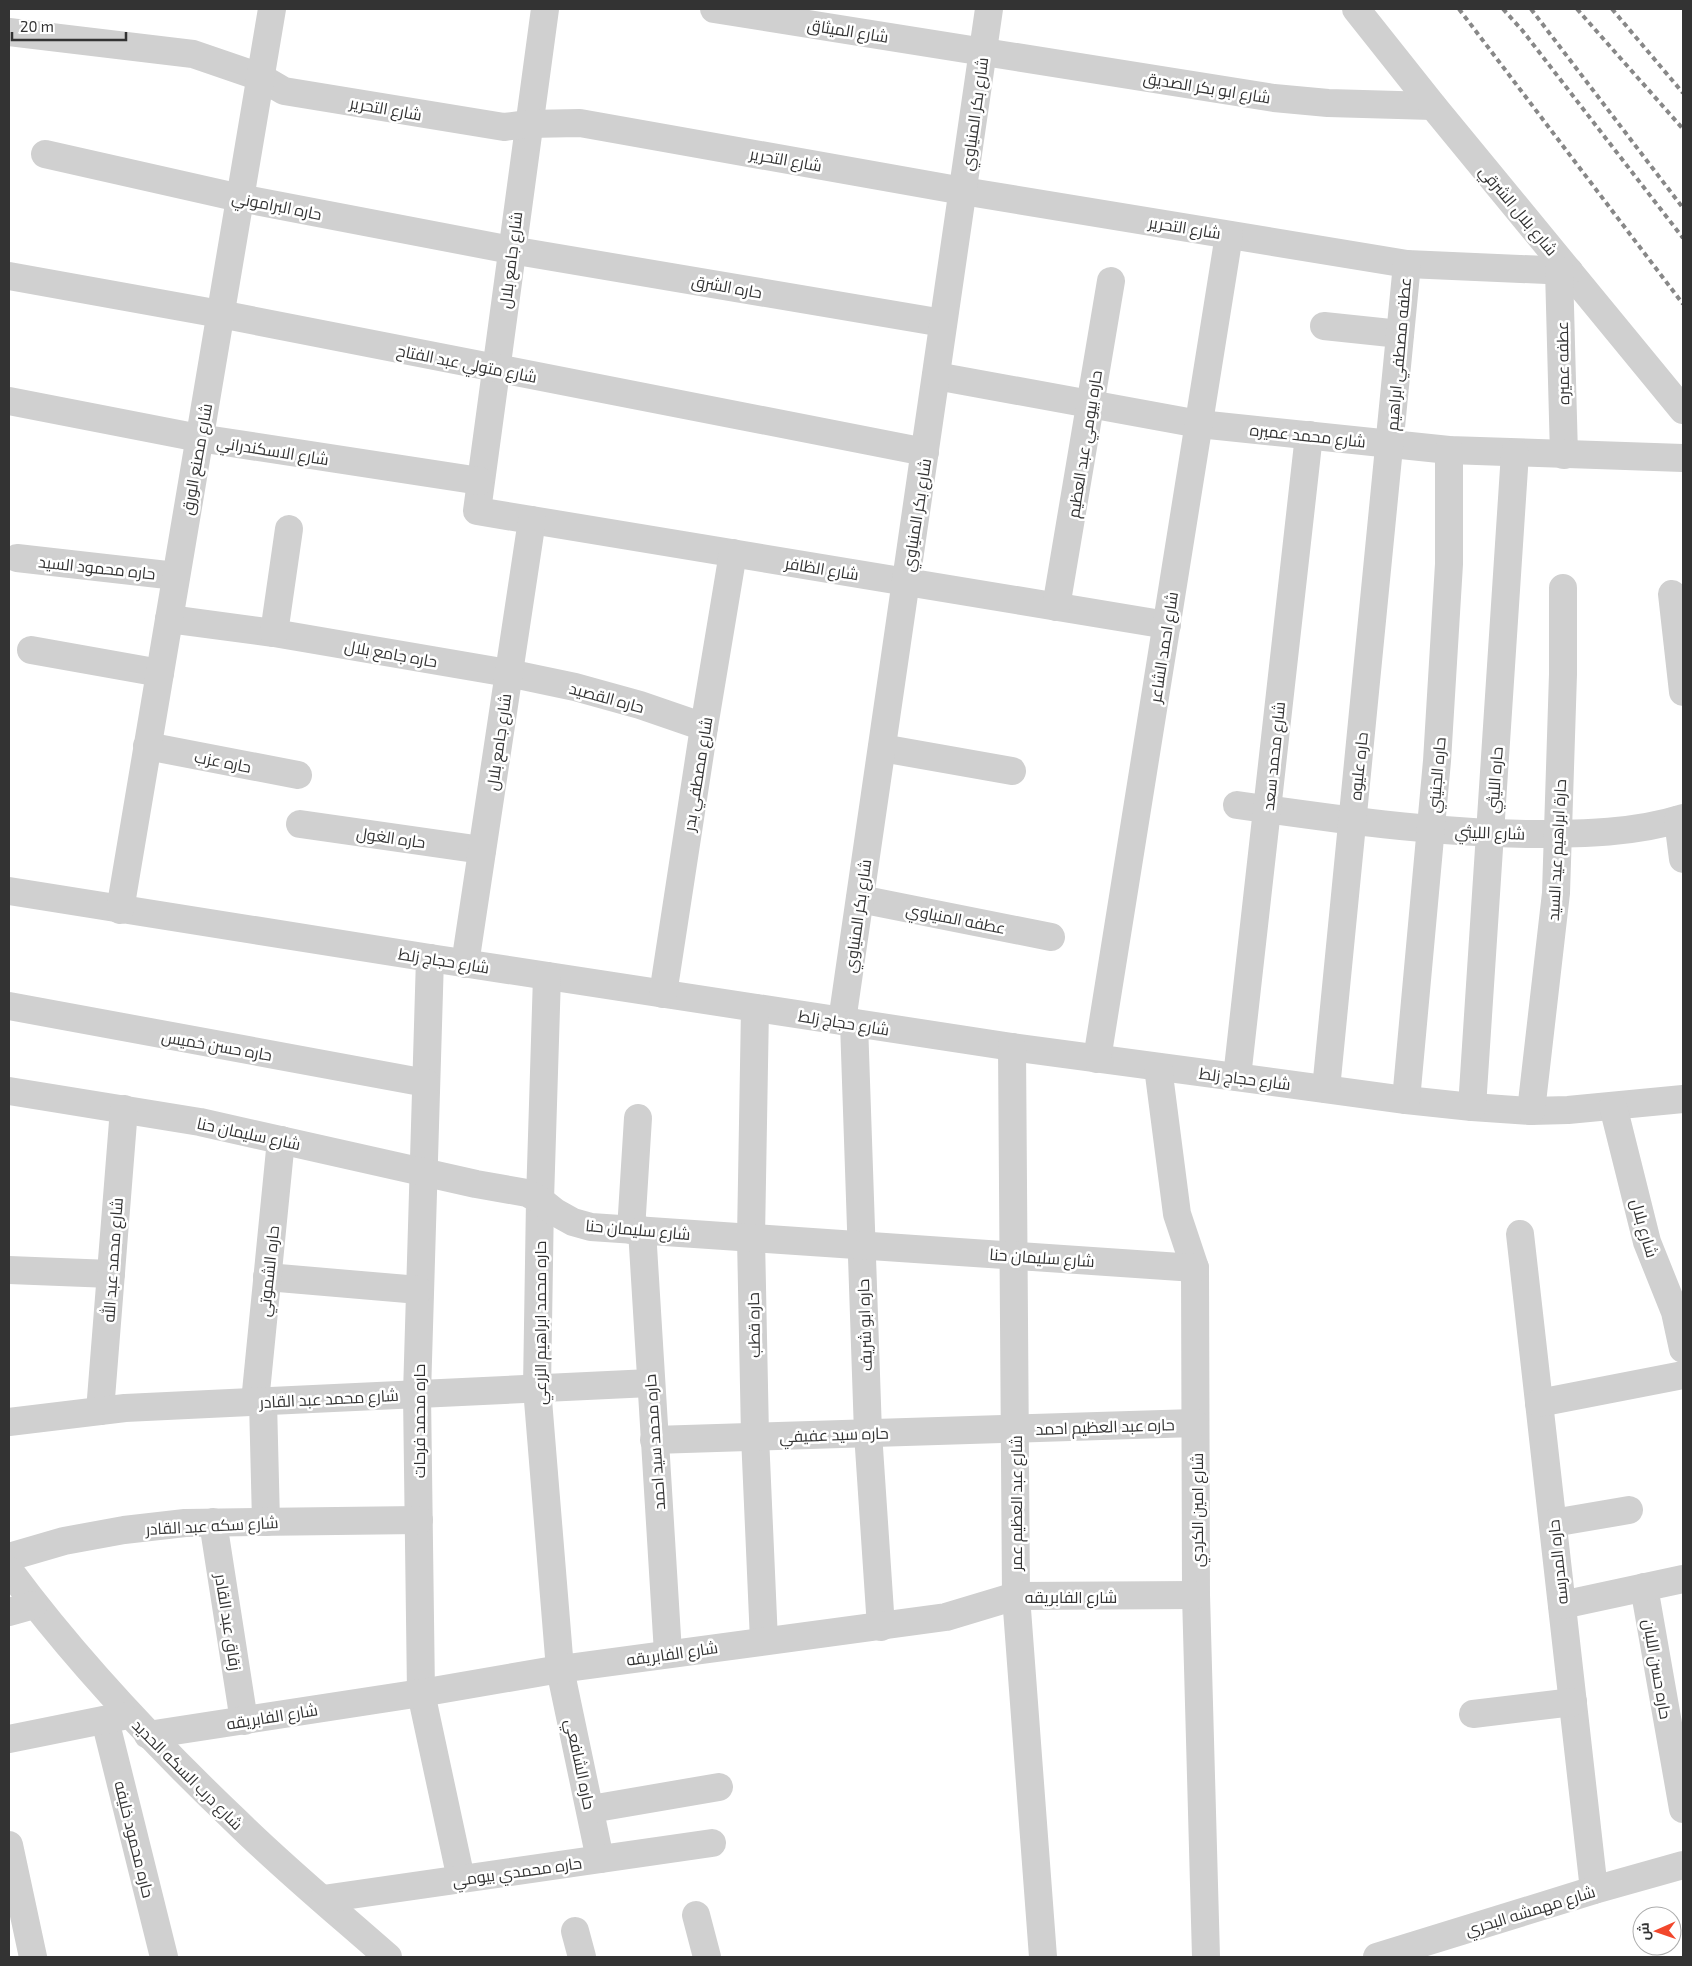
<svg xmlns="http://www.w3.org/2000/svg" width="1692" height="1966" font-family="'Exo 2',Cairo,sans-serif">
<rect width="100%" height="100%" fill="#fff"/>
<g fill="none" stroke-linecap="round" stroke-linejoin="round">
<!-- minor -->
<g stroke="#d0d0d0" stroke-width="28">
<path d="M545 9 477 511 1167 625"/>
<path d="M714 9 1274 98 1328 103 1433 106"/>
<path d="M1356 9 1433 106 1683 410"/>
<path d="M9 32 193 54 260 77 284 91 504 127 528 124 580 123 963 191 1407 264 1569 271"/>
<path d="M45 154 240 198 511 250 943 323"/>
<path d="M1559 270 1564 455"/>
<path d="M9 276 220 314 925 452"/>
<path d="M1324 326 1400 334"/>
<path d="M936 376 1199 424 1449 450 1683 458"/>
<path d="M9 401 199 438 480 481"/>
<path d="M17 558 176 576"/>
<path d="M1672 594 1683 692"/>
<path d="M1056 607 1111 281"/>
<path d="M169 619 274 633 508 673 575 687 640 705 704 727"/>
<path d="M274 633 289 529"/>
<path d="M31 650 160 673"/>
<path d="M147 746 298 775"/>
<path d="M882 748 1012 771"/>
<path d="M1237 805C1335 819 1433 833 1532 834 1583 834 1635 833 1683 818"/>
<path d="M1678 820 1683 859"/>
<path d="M300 824 482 850"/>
<path d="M9 891 430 958 1012 1047 1406 1100 1472 1107 1531 1111 1568 1110 1683 1099"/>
<path d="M860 899 1051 937"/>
<path d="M120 910 272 9"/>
<path d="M430 958 417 1394 421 1693 461 1879"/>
<path d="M465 964 532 520"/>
<path d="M547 976 540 1200 537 1388 560 1669 600 1859"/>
<path d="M663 994 704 727 733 553"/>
<path d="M9 1006 426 1083"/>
<path d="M755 1008 751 1238 755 1436 764 1641"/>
<path d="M842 1021 989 9"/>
<path d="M854 1023 868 1433 881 1627"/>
<path d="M1012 1047 1016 1596 1043 1957"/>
<path d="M1097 1059 1229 235"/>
<path d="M1158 1067 1177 1214 1195 1268 1196 1595 1206 1957"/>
<path d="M1237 1077 1309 435"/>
<path d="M1326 1089 1407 264"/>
<path d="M9 1091 200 1122 476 1184 527 1193 540 1200 555 1212 573 1222 591 1227 1195 1268"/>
<path d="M1406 1100 1437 761 1449 564V450"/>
<path d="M1613 1106 1647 1242 1675 1312 1683 1349"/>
<path d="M1472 1107 1515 453"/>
<path d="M1531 1111 1556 893 1563 674V588"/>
<path d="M631 1230 638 1118"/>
<path d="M642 1230 668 1653"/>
<path d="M1520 1234 1594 1890"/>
<path d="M9 1270 111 1274"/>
<path d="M267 1277 419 1290"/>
<path d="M263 1401 266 1522"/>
<path d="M255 1402 281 1140"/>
<path d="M1539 1403 1683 1375"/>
<path d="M100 1411 124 1109"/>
<path d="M9 1422 125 1408 650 1383"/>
<path d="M654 1440 1195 1423"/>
<path d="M213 1522 244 1721"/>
<path d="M1553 1523 1629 1510"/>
<path d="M9 1557 64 1541 124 1530 185 1523 419 1520"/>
<path d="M9 1570C77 1662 155 1744 238 1823 286 1870 338 1913 388 1957"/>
<path d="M1644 1587 1683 1809"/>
<path d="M1562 1605 1683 1579"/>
<path d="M9 1612 34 1605"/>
<path d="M1473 1714 1573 1702"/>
<path d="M105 1720 164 1957"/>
<path d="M148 1735 421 1693 560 1669 946 1617 1016 1596 1196 1595"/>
<path d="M9 1739 123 1716"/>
<path d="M591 1809 719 1787"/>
<path d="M9 1845 33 1957"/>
<path d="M323 1899 712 1843"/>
<path d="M696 1915 707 1957"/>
<path d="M575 1931 582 1957"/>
<path d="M1377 1957 1594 1890 1683 1865"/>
</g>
<!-- rail -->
<g stroke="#888" stroke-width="4" stroke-dasharray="5 4" stroke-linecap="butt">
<path d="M1459 9 1683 304"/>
<path d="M1503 9 1522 30 1683 238"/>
<path d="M1531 9 1683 208"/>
<path d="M1577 9 1683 129"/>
<path d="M1612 9 1683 93"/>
</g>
</g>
<g text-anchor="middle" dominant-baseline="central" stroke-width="5" stroke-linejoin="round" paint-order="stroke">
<!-- street labels -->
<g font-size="16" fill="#333" stroke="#fff">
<text transform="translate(848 30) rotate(9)">شارع الميثاق</text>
<text transform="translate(1207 87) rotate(9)">شارع ابو بكر الصديق</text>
<text transform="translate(386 108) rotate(10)">شارع التحرير</text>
<text transform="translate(974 114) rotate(-82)">شارع بكر المنياوي</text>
<text transform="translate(786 159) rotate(10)">شارع التحرير</text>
<text transform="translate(277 205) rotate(11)">حاره البراموني</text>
<text transform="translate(1519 210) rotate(50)">شارع بلال الشرقي</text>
<text transform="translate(1185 227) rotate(9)">شارع التحرير</text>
<text transform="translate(510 260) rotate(-83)">شارع جامع بلال</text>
<text transform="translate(727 286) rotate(10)">حاره الشرق</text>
<text transform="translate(1398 354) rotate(-85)">عطفه مصطفي ابراهيم</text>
<text transform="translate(467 363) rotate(11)">شارع متولي عبد الفتاح</text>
<text transform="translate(1562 363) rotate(-91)">عطفه عميره</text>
<text transform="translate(1308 435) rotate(6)">شارع محمد عميره</text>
<text transform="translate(1084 444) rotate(-81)">حاره بيومي عبد العظيم</text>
<text transform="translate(273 450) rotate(9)">شارع الاسكندراني</text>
<text transform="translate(196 459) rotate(-80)">شارع مصنع الورق</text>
<text transform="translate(916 515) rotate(-81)">شارع بكر المنياوي</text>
<text transform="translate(97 567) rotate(6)">حاره محمود السيد</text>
<text transform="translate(822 568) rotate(9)">شارع الظافر</text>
<text transform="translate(1163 647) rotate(-81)">شارع احمد الشاعر</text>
<text transform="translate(391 653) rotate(10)">حاره جامع بلال</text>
<text transform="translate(607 697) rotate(15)">حاره القصيد</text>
<text transform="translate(498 742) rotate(-82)">شارع جامع بلال</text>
<text transform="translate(1273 756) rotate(-84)">شارع محمد سعد</text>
<text transform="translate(223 761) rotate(11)">حاره عزب</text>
<text transform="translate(1358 766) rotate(-84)">حاره عليوه</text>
<text transform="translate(697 774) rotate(-81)">شارع مصطفي بدر</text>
<text transform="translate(1436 775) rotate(-85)">حاره الجنيني</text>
<text transform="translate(1494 780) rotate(-86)">حاره الليثي</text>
<text transform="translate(1490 832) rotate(2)">شارع الليثي</text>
<text transform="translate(391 837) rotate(8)">حاره الغول</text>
<text transform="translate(1556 850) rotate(-87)">حارة ابراهيم عيد السيد</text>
<text transform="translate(857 916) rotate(-82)">شارع بكر المنياوي</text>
<text transform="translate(956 918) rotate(11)">عطفه المنياوي</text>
<text transform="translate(444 960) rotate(9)">شارع حجاج زلط</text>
<text transform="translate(844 1022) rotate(9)">شارع حجاج زلط</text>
<text transform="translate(217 1045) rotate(10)">حاره حسن خميس</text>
<text transform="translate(1245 1078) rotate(7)">شارع حجاج زلط</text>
<text transform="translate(249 1133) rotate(12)">شارع سليمان حنا</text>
<text transform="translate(1645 1228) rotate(74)">شارع بلال</text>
<text transform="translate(638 1229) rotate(5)">شارع سليمان حنا</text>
<text transform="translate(1042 1257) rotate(4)">شارع سليمان حنا</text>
<text transform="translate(112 1260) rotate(-86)">شارع محمد عبد الله</text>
<text transform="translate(268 1271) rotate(-84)">حاره الشموتي</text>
<text transform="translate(539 1323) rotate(-90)">حاره محمد ابراهيم الزرعي</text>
<text transform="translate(753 1325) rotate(-91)">حاره قطب</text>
<text transform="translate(864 1325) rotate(-92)">حاره ابو شريف</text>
<text transform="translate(329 1398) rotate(-3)">شارع محمد عبد القادر</text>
<text transform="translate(418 1421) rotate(-90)">حاره محمد فرحات</text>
<text transform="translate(1105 1426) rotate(-2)">حاره عبد العظيم احمد</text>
<text transform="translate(834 1434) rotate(-2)">حاره سيد عفيفي</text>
<text transform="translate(654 1442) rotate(-94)">حاره محمد سيد احمد</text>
<text transform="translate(1015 1503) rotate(-90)">شارع عبد العظيم عمر</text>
<text transform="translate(1196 1510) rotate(-90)">شارع امين الكردي</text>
<text transform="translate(212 1525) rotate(-3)">شارع سكه عبد القادر</text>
<text transform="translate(1557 1562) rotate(-96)">حاره المدرسه</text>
<text x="1071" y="1596">شارع الفابريقه</text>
<text transform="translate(229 1622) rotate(81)">زقاق عبد القادر</text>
<text transform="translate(672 1653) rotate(-8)">شارع الفابريقه</text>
<text transform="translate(1658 1669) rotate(80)">حاره حسن اللبان</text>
<text transform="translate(272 1716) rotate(-9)">شارع الفابريقه</text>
<text transform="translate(581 1764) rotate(78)">حاره الشافعي</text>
<text transform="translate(188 1774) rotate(45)">شارع درب السكه الحديد</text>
<text transform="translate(135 1839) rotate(76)">حاره محمود خليفه</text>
<text transform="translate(517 1871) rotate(-8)">حاره محمدي بيومي</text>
<text transform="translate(1530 1910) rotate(-17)">شارع مهمشه البحري</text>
</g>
</g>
<!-- border -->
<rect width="1692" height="1966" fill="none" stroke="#333333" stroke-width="20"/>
<!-- north arrow -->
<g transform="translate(1657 1931) rotate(268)"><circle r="24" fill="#ffffff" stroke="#adadad"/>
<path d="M0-4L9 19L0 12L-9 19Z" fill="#f2472c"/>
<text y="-8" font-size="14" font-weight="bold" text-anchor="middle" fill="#333333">ش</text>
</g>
<!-- scale -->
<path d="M12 32v8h114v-8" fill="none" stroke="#333333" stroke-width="2.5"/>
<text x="20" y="32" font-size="15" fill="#333333" stroke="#ffffff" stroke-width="4" paint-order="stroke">20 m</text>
</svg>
